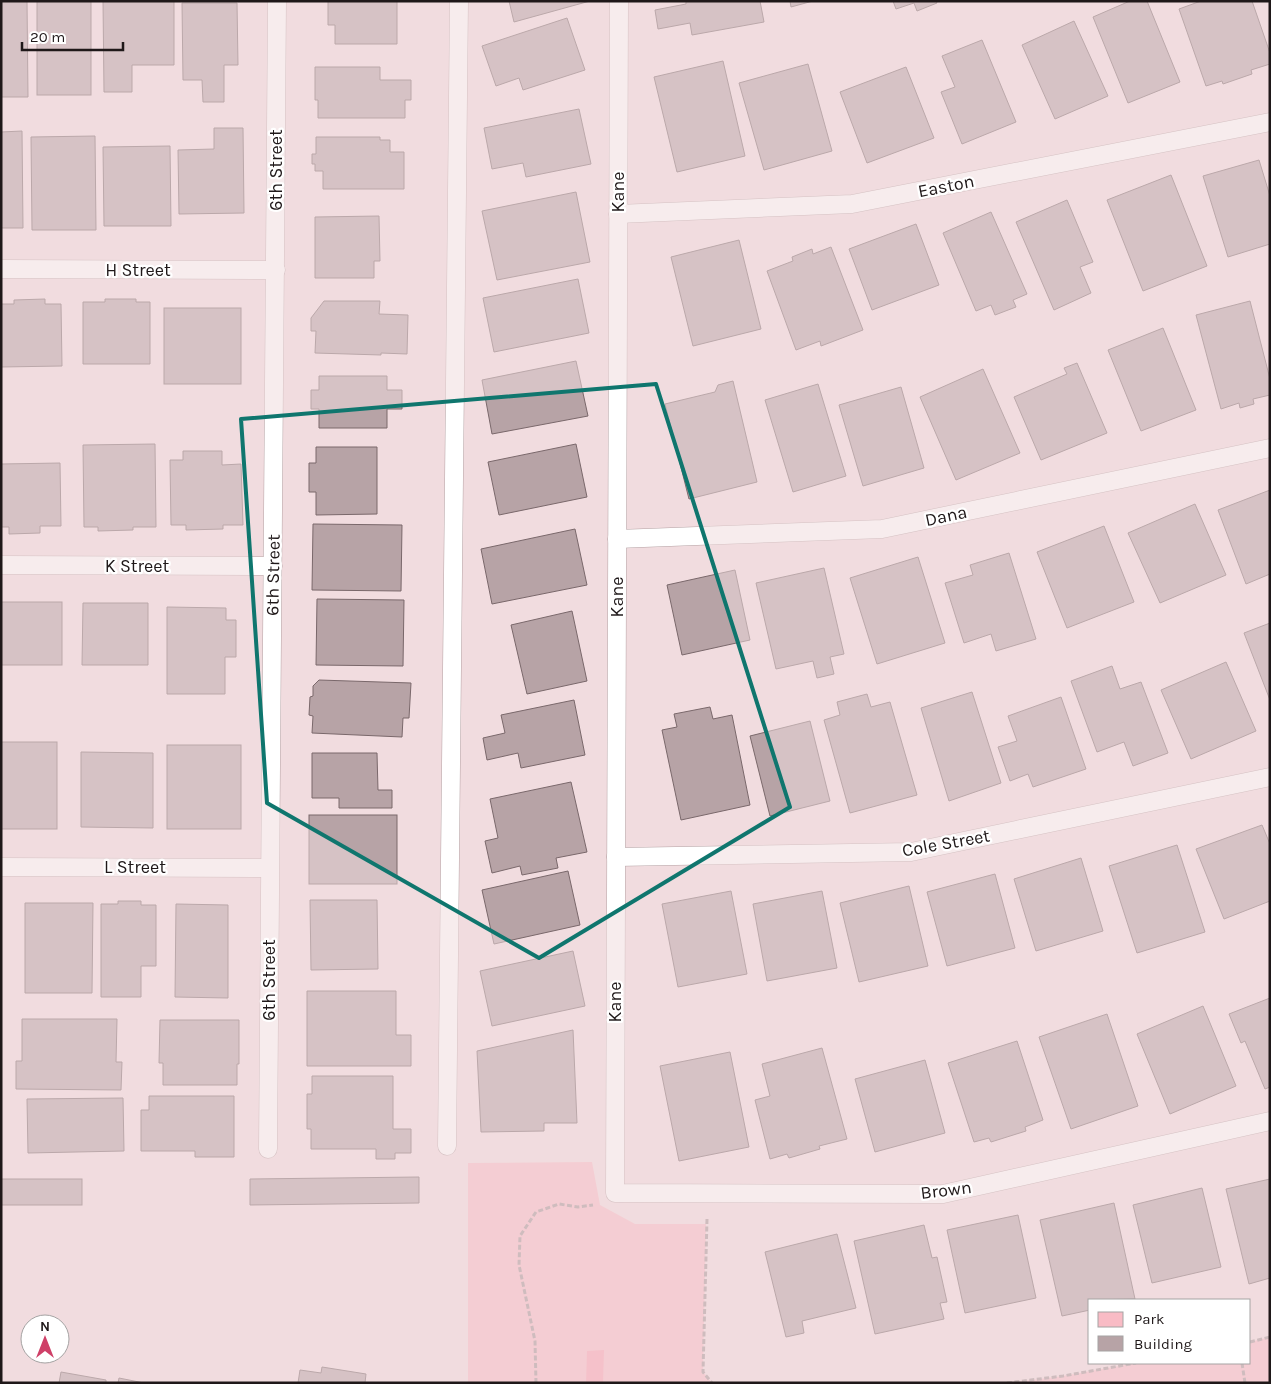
<svg xmlns="http://www.w3.org/2000/svg" width="1271" height="1384" font-family="Karla,sans-serif">
<rect width="100%" height="100%" fill="#f1dcdf"/>
<!-- green -->
<g fill="#f9bbc5">
<path d="M592 1162 600 1205 635 1224H706L703 1372 712 1383H468V1163Z"/>
<path d="M1270 1337V1383H1007L1063 1376 1136 1363H1250V1342Z"/>
</g>
<!-- water -->
<path fill="#faa1b1" d="M604 1350 603 1383H586L587 1351Z"/>
<!-- building -->
<g fill="#b7a3a6" stroke="#7a686b">
<path d="M1 1H27L28 97H1Z"/>
<rect x="37" y="1" width="54" height="94"/>
<path d="M103 1H174V65H132V92H104Z"/>
<path d="M328 1H397V44H335V25H328Z"/>
<path d="M509 1H590L514 22Z"/>
<path d="M686 1H760L764 22 692 35 690 23 658 29 655 10 686 4Z"/>
<path d="M790 1H813L791 7Z"/>
<path d="M893 1H936L937 3 917 11 914 3 896 9Z"/>
<path d="M1130 1H1147L1180 82 1128 103 1093 17Z"/>
<path d="M1201 1H1252L1270 53V64L1251 70 1252 74 1223 84 1222 81 1206 86 1179 9Z"/>
<path d="M182 3H237L238 65H224V102H203L202 80H183Z"/>
<path d="M567 18 585 70 523 90 519 78 496 86 482 46Z"/>
<path d="M1074 21 1108 96 1055 119 1022 45Z"/>
<path d="M982 40 1016 122 962 144 941 92 955 87 942 56Z"/>
<path d="M723 61 745 156 677 172 654 77Z"/>
<path d="M808 64 832 151 764 170 739 83Z"/>
<path d="M315 67H380V80H411V100H405V118H318V100H315Z"/>
<path d="M906 67 934 138 867 163 840 92Z"/>
<path d="M579 109 591 164 526 177 523 163 492 169 484 128Z"/>
<path d="M214 128H243L244 213 179 214 178 150 214 149Z"/>
<path d="M22 131 23 228H1V132Z"/>
<path d="M95 136 96 230H32L31 137Z"/>
<path d="M316 137H380V140H390V152H404V189H323V171H315V164H312V154H316Z"/>
<path d="M170 146 171 226H104L103 147Z"/>
<path d="M1259 160 1270 196V244L1228 257 1203 176Z"/>
<path d="M1171 175 1207 266 1143 291 1107 200Z"/>
<path d="M576 192 590 262 497 280 482 211Z"/>
<path d="M1067 200 1093 262 1080 267 1091 293 1054 310 1016 222Z"/>
<path d="M991 212 1027 294 1013 300 1016 307 995 315 991 305 976 311 943 233Z"/>
<path d="M379 216 380 261H374V278H315V217Z"/>
<path d="M916 224 939 285 872 310 849 249Z"/>
<path d="M739 240 761 329 693 346 671 257Z"/>
<path d="M831 247 863 330 821 346 820 341 796 350 767 271 793 261 792 257 812 249 813 254Z"/>
<path d="M578 279 589 333 494 352 483 298Z"/>
<path d="M45 299V304H61L62 366 1 367V304H14V300Z"/>
<path d="M105 299H136V302H150V364H83V302H105Z"/>
<path d="M324 301H380L379 314 408 315 407 354 381 353V355L315 353 316 331H311V318Z"/>
<path d="M1250 301 1270 379V395L1253 399 1254 404 1240 408 1239 403 1221 409 1196 315Z"/>
<rect x="164" y="308" width="77" height="76"/>
<path d="M1163 328 1196 410 1141 431 1108 350Z"/>
<path d="M576 361 588 416 492 434 482 380Z"/>
<path d="M1077 363 1107 433 1041 460 1014 397 1067 374 1064 368Z"/>
<path d="M983 369 1020 453 956 480 920 397Z"/>
<path d="M319 376H387V390H402V409H387V428H319V409H311V390H319Z"/>
<path d="M733 381 757 482 689 499 665 404 715 392 718 385Z"/>
<path d="M818 384 846 476 793 492 765 400Z"/>
<path d="M901 387 924 468 863 486 839 405Z"/>
<path d="M155 444 156 527H133V530L98 531V527H84L83 445Z"/>
<path d="M576 444 587 497 499 515 488 462Z"/>
<path d="M316 447H377V514L316 515V492H309V463H316Z"/>
<path d="M183 451H222V465L241 464 243 525H223V529L186 530V525H171L170 460H183Z"/>
<path d="M60 463 61 526H40V533L9 534V527H1V464Z"/>
<path d="M1270 490V574L1246 584 1218 510Z"/>
<path d="M1195 504 1226 575 1160 603 1128 533Z"/>
<path d="M313 524 402 525 401 591 312 590Z"/>
<path d="M1104 526 1134 602 1067 628 1037 552Z"/>
<path d="M575 529 587 585 492 604 481 549Z"/>
<path d="M1009 553 1036 639 996 651 991 634 964 643 945 583 973 575 970 565Z"/>
<path d="M918 557 945 643 877 664 850 578Z"/>
<path d="M824 568 844 654 830 657 834 674 817 678 813 661 776 669 756 583Z"/>
<path d="M735 570 750 640 682 655 667 585Z"/>
<path d="M317 599 404 600 403 666 316 665Z"/>
<rect x="1" y="602" width="61" height="63"/>
<path d="M83 603H148V665H82Z"/>
<path d="M167 607 226 608V620H236V657H225V694H167Z"/>
<path d="M572 611 587 681 527 694 511 625Z"/>
<path d="M1270 623V700L1244 633Z"/>
<path d="M1226 662 1256 731 1191 759 1161 690Z"/>
<path d="M1112 666 1120 689 1141 682 1168 753 1133 766 1124 742 1097 752 1071 681Z"/>
<path d="M319 680 411 683 409 718H403L402 737 312 733 313 716 309 715 310 697 313 696V686Z"/>
<path d="M972 692 1001 783 949 801 921 708Z"/>
<path d="M867 694 871 707 890 702 917 795 850 813 824 720 840 715 837 702Z"/>
<path d="M1061 697 1086 769 1033 787 1028 774 1010 781 998 747 1017 741 1008 716Z"/>
<path d="M574 700 585 755 521 768 518 753 487 760 483 738 505 733 501 715Z"/>
<path d="M710 707 713 719 732 715 750 805 681 820 662 730 677 727 674 714Z"/>
<path d="M810 721 830 801 770 816 750 736Z"/>
<rect x="1" y="742" width="56" height="87"/>
<rect x="167" y="745" width="74" height="84"/>
<path d="M81 752 153 753V828L81 827Z"/>
<path d="M312 753H377L378 790H392V808H339V798H312Z"/>
<path d="M571 782 587 852 556 858 558 868 522 875 520 866 492 873 485 841 498 838 490 799Z"/>
<rect x="309" y="815" width="88" height="69"/>
<path d="M1262 825 1270 844V901L1224 919 1196 849Z"/>
<path d="M1177 845 1205 932 1137 953 1109 866Z"/>
<path d="M1081 858 1103 931 1036 951 1014 879Z"/>
<path d="M568 871 580 925 494 944 482 890Z"/>
<path d="M995 874 1015 948 947 966 927 892Z"/>
<path d="M909 886 928 966 859 982 840 903Z"/>
<path d="M731 891 747 974 678 987 662 904Z"/>
<path d="M822 891 837 968 767 981 753 904Z"/>
<path d="M310 900H377L378 969 311 970Z"/>
<path d="M118 901H141V905H156V966H141V997H101V904H118Z"/>
<path d="M25 903H93L92 993H25Z"/>
<path d="M176 904 228 905V998L175 997Z"/>
<path d="M573 951 585 1006 492 1026 480 971Z"/>
<path d="M307 991H396V1035H411V1066H307Z"/>
<path d="M1270 998V1087L1265 1089 1245 1041 1241 1043 1229 1014Z"/>
<path d="M1203 1006 1236 1086 1170 1114 1137 1034Z"/>
<path d="M1107 1014 1138 1106 1071 1129 1039 1037Z"/>
<path d="M22 1019H117L116 1062H122L121 1090 16 1089V1061H22Z"/>
<path d="M160 1020H239V1064H237V1085H163V1063H159Z"/>
<path d="M573 1030 577 1123H544V1131L481 1132 477 1051Z"/>
<path d="M1017 1041 1043 1120 1025 1127 1026 1131 991 1142 989 1138 974 1142 948 1063Z"/>
<path d="M822 1048 847 1139 819 1146 820 1149 789 1158 787 1154 770 1159 755 1100 770 1096 762 1064Z"/>
<path d="M730 1052 749 1147 679 1161 660 1066Z"/>
<path d="M925 1060 945 1133 875 1152 855 1079Z"/>
<path d="M312 1076H393V1129H411V1153H395V1159H376V1149H311V1129H307V1094H312Z"/>
<path d="M149 1096H234V1157H195V1151H141V1110H149Z"/>
<path d="M123 1098 124 1151 28 1153 27 1099Z"/>
<path d="M419 1177V1203L250 1205V1179Z"/>
<rect x="1" y="1179" width="81" height="26"/>
<path d="M1270 1179V1278L1249 1284 1226 1189Z"/>
<path d="M1202 1188 1221 1267 1152 1283 1133 1205Z"/>
<path d="M1114 1203 1135 1299 1090 1300V1310L1062 1316 1040 1220Z"/>
<path d="M1018 1215 1036 1298 965 1313 947 1230Z"/>
<path d="M924 1225 932 1258 937 1257 947 1302 940 1303 944 1319 875 1334 854 1241Z"/>
<path d="M837 1234 856 1308 802 1321 804 1333 786 1337 765 1252Z"/>
<path d="M322 1367 366 1374 365 1383H298L300 1370 321 1373Z"/>
<path d="M61 1372 106 1380V1383H59Z"/>
<path d="M119 1378 144 1383H118Z"/>
</g>
<g fill="none" stroke-linecap="round" stroke-linejoin="round">
<!-- lane casing -->
<g stroke="#b5a2a4" stroke-width="19">
<g id="lane">
<path d="M619 1 615 1193 943 1194 1270 1121"/>
<path d="M618 214 852 204 1270 122"/>
<path d="M1 269 276 270"/>
<path d="M617 539 882 529 1270 448"/>
<path d="M1 565 273 566"/>
<path d="M616 857 911 852 1270 777"/>
<path d="M1 867 269 868"/>
<path d="M447 1146 459 1"/>
<path d="M268 1149 277 1"/>
</g>
</g>
<!-- path -->
<g stroke="#a69698" stroke-width="3" stroke-dasharray="5 2.5" stroke-linecap="butt">
<path d="M707 1219 703 1372 712 1383"/>
<path d="M1250 1342 1270 1337"/>
<path d="M1242 1363 1245 1383"/>
<path d="M536 1383 535 1341 519 1265 520 1236 536 1212 559 1204 578 1207 593 1205"/>
<path d="M1007 1383 1063 1376 1136 1363"/>
</g>
<!-- lane -->
<use href="#lane" stroke="#fff" stroke-width="18"/>
</g>
<!-- marked area -->
<path d="M0 0H1271V1384H0ZM656 384 790 807 539 958 267 803 241 419Z" fill="#f1dcdf" fill-opacity=".55" fill-rule="evenodd"/>
<path fill="none" stroke="#0f766e" stroke-width="4" stroke-linejoin="round" d="M656 384 790 807 539 958 267 803 241 419Z"/>
<g text-anchor="middle" dominant-baseline="central" stroke-width="4.5" stroke-linejoin="round" paint-order="stroke">
<!-- street labels -->
<g font-size="18" fill="#1f1819" stroke="#fff">
<text transform="translate(276 170) rotate(-90)">6th Street</text>
<text transform="translate(946 186) rotate(-11)">Easton</text>
<text transform="translate(618 192) rotate(-90)">Kane</text>
<text x="138" y="270">H Street</text>
<text transform="translate(946 516) rotate(-12)">Dana</text>
<text x="137" y="566">K Street</text>
<text transform="translate(273 575) rotate(-89)">6th Street</text>
<text transform="translate(617 597) rotate(-90)">Kane</text>
<text transform="translate(946 843) rotate(-10)">Cole Street</text>
<text x="135" y="867">L Street</text>
<text transform="translate(269 980) rotate(-90)">6th Street</text>
<text transform="translate(615 1002) rotate(-90)">Kane</text>
<text transform="translate(946 1190) rotate(-7)">Brown</text>
</g>
</g>
<!-- border -->
<rect width="1271" height="1384" fill="none" stroke="#1f1819" stroke-width="5"/>
<!-- legend -->
<rect x="1088" y="1299" width="162" height="65" fill="#ffffff" stroke="#a5a3a3"/>
<rect x="1098" y="1312" width="25" height="15" fill="#f9bbc5" stroke="#a5a3a3"/>
<text x="1134" y="1324" font-size="15" fill="#1f1819">Park</text>
<rect x="1098" y="1336" width="25" height="15" fill="#b7a3a6" stroke="#a5a3a3"/>
<text x="1134" y="1349" font-size="15" fill="#1f1819">Building</text>
<!-- north arrow -->
<g transform="translate(45 1339)"><circle r="24" fill="#ffffff" stroke="#a5a3a3"/>
<path d="M0-4L9 19L0 12L-9 19Z" fill="#cf4068"/>
<text y="-8" font-size="14" font-weight="bold" text-anchor="middle" fill="#1f1819">N</text>
</g>
<!-- scale -->
<path d="M22 42v8h101v-8" fill="none" stroke="#1f1819" stroke-width="2.5"/>
<text x="30" y="42" font-size="15" fill="#1f1819" stroke="#ffffff" stroke-width="4" paint-order="stroke">20 m</text>
</svg>
